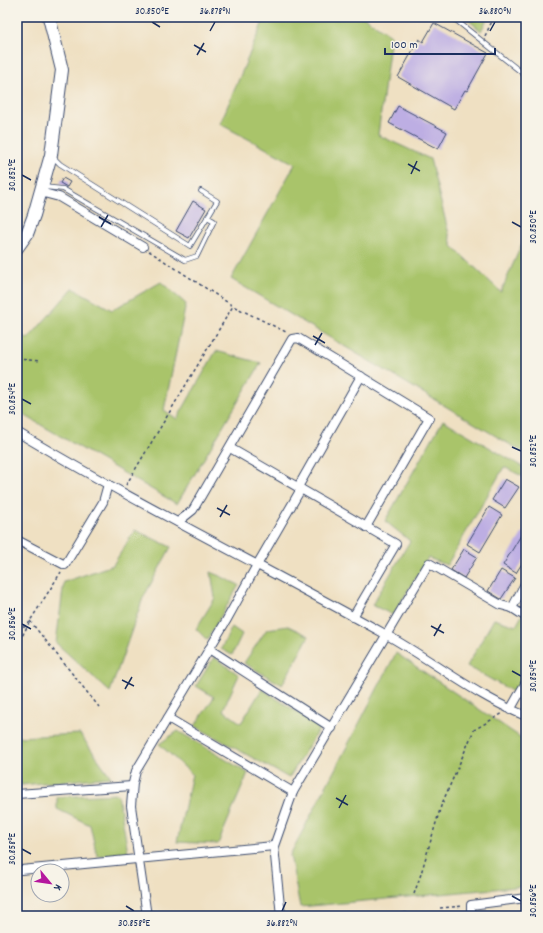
<svg xmlns="http://www.w3.org/2000/svg" width="543" height="933" font-family="Dekko,sans-serif">
<rect width="100%" height="100%" fill="#f7f3e8"/>
<filter id="ink" filterUnits="userSpaceOnUse"><feTurbulence type="fractalNoise" baseFrequency=".025" numOctaves="2"/><feDisplacementMap in="SourceGraphic" scale="8" xChannelSelector="R" yChannelSelector="G"/><feConvolveMatrix kernelMatrix="1 2 1 2 8 2 1 2 1" color-interpolation-filters="sRGB"/></filter>
<filter id="wash" filterUnits="userSpaceOnUse"><feTurbulence type="fractalNoise" baseFrequency=".012" numOctaves="4" result="noise"/><feDisplacementMap in="SourceGraphic" scale="16" xChannelSelector="R" yChannelSelector="G"/><feGaussianBlur stdDeviation="0.9" result="paint"/><feColorMatrix in="noise" values="0 0 0 0 0 0 0 0 0 0 0 0 0 0 0 0 0 1.4 0 .05"/><feComposite in="paint" operator="in"/></filter>
<g filter="url(#wash)">
<rect width="100%" height="100%" fill="#efe0c2"/>
<!-- green -->
<g fill="#a9c46a" stroke="#627a64">
<path d="M265 17H364L391 36 378 135 430 159 452 246 501 292 526 234V454L231 279 295 164 220 124Z"/>
<path d="M465 17H488L481 31Z"/>
<path d="M161 282 186 304 164 410 177 419 216 351 261 363 177 504 17 411V331L28 339 73 288 112 310Z"/>
<path d="M443 420 526 469V478L504 467 447 565 428 558 393 615 372 605 410 541 385 521Z"/>
<path d="M135 530 171 547 143 598 110 692 56 643 64 582 113 565Z"/>
<path d="M211 572 239 585 207 640 196 629 215 598Z"/>
<path d="M526 608V699L467 666 494 619 516 626Z"/>
<path d="M288 626 309 636 282 685 244 663 267 629Z"/>
<path d="M232 627 242 634 232 655 221 649Z"/>
<path d="M396 653 526 741V886L300 907 290 855Z"/>
<path d="M214 657 239 675 223 710 241 723 262 689 320 727 289 778 195 726 214 697 196 686Z"/>
<path d="M178 731 248 773 218 844 177 842 192 774 159 744Z"/>
<path d="M80 734 111 777 21 785 17 765V737Z"/>
<path d="M118 794 128 852 97 856 90 825 57 809V797Z"/>
</g>
<g id="blocks">
<!-- building -->
<g fill="#bdaee3">
<path d="M434 23 488 53 467 91 465 90 454 109 398 77 419 39 423 42Z"/>
<path d="M398 106 447 132 438 149 389 123Z"/>
<path d="M63 178 70 182 67 187 60 183Z"/>
<path d="M193 201 206 209 189 238 176 231Z"/>
<path d="M505 479 519 487 505 508 492 500Z"/>
<path d="M489 507 502 515 480 552 467 544Z"/>
<path d="M526 527V557L516 573 503 565Z"/>
<path d="M464 549 477 557 464 578 451 570Z"/>
<path d="M501 570 515 578 501 599 488 591Z"/>
</g>
</g>
</g>
<g filter="url(#ink)">
<use href="#blocks" fill-opacity="0" stroke="#3b4a6d" stroke-width="1"/>
<g fill="none" stroke-linecap="round" stroke-linejoin="round">
<!-- lane casing -->
<g stroke="#3b4a6d" stroke-width="5.5">
<g id="lane">
<path d="M452 17 526 76"/>
<path d="M53 157 60 164 190 246 217 201 201 191"/>
<path d="M44 187 63 189 185 260 197 256 214 221 207 217"/>
</g>
</g>
<!-- street casing -->
<g stroke="#3b4a6d" stroke-width="10">
<g id="street">
<path d="M40 192 59 197 143 247"/>
<path d="M17 432C137 504 263 566 385 634 432 660 476 696 526 716"/>
<path d="M230 448 396 544 353 617"/>
<path d="M298 487 361 376"/>
<path d="M178 522 193 510 292 339 298 338 429 418 366 527"/>
<path d="M17 540 65 565 103 502 108 484"/>
<path d="M512 608 526 617"/>
<path d="M209 649 332 728"/>
<path d="M510 710 526 682"/>
<path d="M168 718 293 792"/>
<path d="M17 794 132 786"/>
<path d="M21 870 274 846"/>
<path d="M147 916 131 806 133 783 136 771 226 621 257 565 301 489"/>
<path d="M281 916 274 846 293 792 429 563 501 605 512 608 526 582"/>
<path d="M471 916V905L526 898"/>
</g>
</g>
<!-- secondary casing -->
<g stroke="#3b4a6d" stroke-width="14">
<path id="secondary" d="M17 248 27 234 34 215 51 155 62 70 49 17"/>
</g>
<!-- path -->
<g stroke="#3b4a6d" stroke-width="1.5" stroke-dasharray="3 3" stroke-linecap="butt">
<path d="M485 36 494 17"/>
<path d="M149 251 233 306"/>
<path d="M17 359 40 361"/>
<path d="M126 485 233 306 288 333"/>
<path d="M30 621 99 707"/>
<path d="M17 628 28 625"/>
<path d="M17 646 30 621 61 572"/>
<path d="M414 894 420 877 441 806 474 730 503 713"/>
<path d="M440 908 463 906"/>
<path d="M374 916 408 913"/>
</g>
<!-- lane -->
<use href="#lane" stroke="#fff" stroke-width="4"/>
<!-- street -->
<use href="#street" stroke="#fff" stroke-width="8"/>
<!-- secondary -->
<use href="#secondary" stroke="#fff" stroke-width="12"/>
</g>
</g>
<!-- ticks -->
<path fill="none" stroke="#1b2f5e" stroke-width="1.5" d="M152 22 160 27M210 31 215 22M490 31 495 22M194 45 206 52M197 55 204 43M408 164 420 171M411 174 417 161M22 175 31 180M99 217 111 224M512 222 521 227M101 227 108 215M313 336 325 343M315 345 322 333M22 399 31 404M512 447 521 451M217 508 230 515M220 517 227 505M22 624 31 629M431 626 444 633M434 636 441 624M512 671 521 676M122 680 134 686M125 689 132 677M336 798 348 805M339 808 346 795M22 849 31 854M512 896 521 901M126 906 134 911M282 911 286 902"/>
<!-- margin -->
<rect width="543" height="933" fill="none" stroke="#f7f3e8" stroke-width="44"/>
<!-- north arrow -->
<g transform="translate(50 883) rotate(119)"><circle r="19" fill="#f7f3e8" stroke="#9fa5b1"/>
<path d="M0-3L7 15L0 10L-7 15Z" fill="#b5179e"/>
<text y="-6" font-size="11" font-weight="bold" text-anchor="middle" fill="#1b2f5e">K</text>
</g>
<!-- scale -->
<path d="M385 48v6h110v-6" fill="none" stroke="#1b2f5e" stroke-width="2"/>
<text x="391" y="48" font-size="12" fill="#1b2f5e" stroke="#f7f3e8" stroke-width="3" paint-order="stroke">100 m</text>
<rect x="22" y="22" width="499" height="889" fill="none" stroke="#1b2f5e" stroke-width="1.5"/>
<g font-size="10" text-anchor="middle" fill="#1b2f5e">
<text x="152" y="14">30.850°E</text>
<text x="215" y="14">36.878°N</text>
<text x="495" y="14">36.880°N</text>
<text transform="translate(11 175) rotate(-90)" y="4">30.852°E</text>
<text transform="translate(532 227) rotate(-90)" y="4">30.850°E</text>
<text transform="translate(11 399) rotate(-90)" y="4">30.854°E</text>
<text transform="translate(532 451) rotate(-90)" y="4">30.852°E</text>
<text transform="translate(11 624) rotate(-90)" y="4">30.856°E</text>
<text transform="translate(532 676) rotate(-90)" y="4">30.854°E</text>
<text transform="translate(11 849) rotate(-90)" y="4">30.858°E</text>
<text transform="translate(532 901) rotate(-90)" y="4">30.856°E</text>
<text x="134" y="926">30.858°E</text>
<text x="282" y="926">36.882°N</text>
</g>
</svg>
